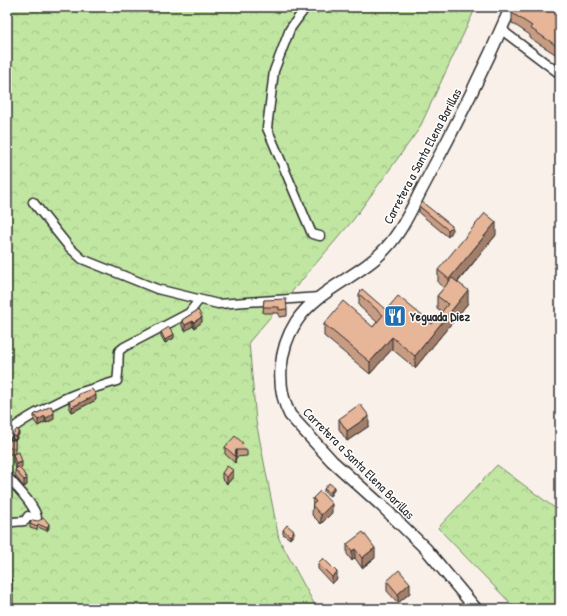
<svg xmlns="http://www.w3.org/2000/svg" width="567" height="616" font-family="'Patrick Hand',sans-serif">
<defs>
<pattern id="forest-crowns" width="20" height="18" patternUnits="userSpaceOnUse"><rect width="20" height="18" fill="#c0e6a1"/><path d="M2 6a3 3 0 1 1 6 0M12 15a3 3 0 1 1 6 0" fill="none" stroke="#a5c58b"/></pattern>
</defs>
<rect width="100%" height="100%" fill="#faf0ea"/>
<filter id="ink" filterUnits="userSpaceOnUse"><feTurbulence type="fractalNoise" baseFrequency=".025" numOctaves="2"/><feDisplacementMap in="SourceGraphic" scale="8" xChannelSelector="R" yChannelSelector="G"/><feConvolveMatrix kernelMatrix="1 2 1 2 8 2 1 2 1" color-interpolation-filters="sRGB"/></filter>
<g filter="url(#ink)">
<!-- forest -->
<g fill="url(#forest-crowns)" stroke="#768866">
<path d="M7 7H476L419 129 353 220 249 342 256 421 279 539 317 609H7Z"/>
<path d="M497 465 560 512V609H516L438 528Z"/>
</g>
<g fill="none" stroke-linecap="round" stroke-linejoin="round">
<!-- minor casing -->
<g stroke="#2b2b2b" stroke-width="11">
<g id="minor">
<path d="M306 7 290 29 274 71 267 128 312 234 320 236"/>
<path d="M502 28 507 34 560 74"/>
<path d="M33 202 69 247 82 259 157 289 218 304 320 297"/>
<path d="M7 435C13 423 64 398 78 393 91 389 104 385 117 381 119 371 118 361 119 351L124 347 189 313 199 300"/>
<path d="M7 476C15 486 37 507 37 519L28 516 25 521 13 522 7 521"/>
</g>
</g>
<!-- secondary casing -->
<g stroke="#2b2b2b" stroke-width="14">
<path id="secondary" d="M476 609 426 549 382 506 332 461 290 415C275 386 279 349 296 322 317 289 360 277 386 248 403 230 413 205 425 183 456 126 485 67 511 7"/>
</g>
<!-- minor -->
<use href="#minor" stroke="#fff" stroke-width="8"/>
<!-- secondary -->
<use href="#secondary" stroke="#fff" stroke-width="11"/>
</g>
<!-- wall -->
<g fill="#c79c83" stroke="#2b2b2b">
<path d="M560 7V57L530 38V35L512 23V13Z"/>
<path d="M419 206 452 232 448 237 419 213Z"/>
<path d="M496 235 458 282 468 303 415 368 392 349 370 374 324 336V324L373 327 377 322 359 306V294L386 310 432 324 442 312 437 308V296L444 288 438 283V270Z"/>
<path d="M264 300 287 309V316L279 317V313H263Z"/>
<path d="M198 310 202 322 194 328 193 326 185 331 182 326V320Z"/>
<path d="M161 332 174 338 165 343 161 336Z"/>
<path d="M78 395 96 400 72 412 69 407V402L78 397Z"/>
<path d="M51 406 54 419 46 423 45 422 38 426 34 421V415Z"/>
<path d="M339 419 369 426 347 441 339 429Z"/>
<path d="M19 434 15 440V453L22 468 20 469 27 485 24 487 15 476V470L16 469 13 461V454H7V440H15L12 438V435Z"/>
<path d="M225 447 247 450V456L236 457 235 463 225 454Z"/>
<path d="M560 455V469L557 467V460Z"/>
<path d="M222 473 233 477 227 484 222 479Z"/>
<path d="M324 489 334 490 330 496 324 492Z"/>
<path d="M313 498 332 513 321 524 312 515Z"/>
<rect x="7" y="503" width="2" height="13"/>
<path d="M32 520 49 528 47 531 38 527 37 530 30 528V524Z"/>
<path d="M283 530 294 534 290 539 283 534Z"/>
<path d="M347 544 375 558 362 568 355 558 352 561 347 554Z"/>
<path d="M318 563 337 579 332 584 318 569Z"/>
<path d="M387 581 410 593 398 603 387 591Z"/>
</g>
<!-- shaded-wall -->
<g fill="#a27f6a" stroke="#2b2b2b">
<path d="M496 222V235L449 292V279Z"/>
<path d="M452 226V232L448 237V230Z"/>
<path d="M468 290V303L415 368V356Z"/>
<path d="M202 317V322L194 328V322Z"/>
<path d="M193 321V326L185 331V325Z"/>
<path d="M174 334V338L165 343V340Z"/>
<path d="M392 337V349L370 374V362Z"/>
<path d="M96 395V400L72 412V407Z"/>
<path d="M54 413V419L46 423V418Z"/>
<path d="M45 416V422L38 426V420Z"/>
<path d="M369 416V426L347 441V431Z"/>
<path d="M19 431V434L16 440V437Z"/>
<path d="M236 450V457L235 463V456Z"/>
<path d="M22 462V468L16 470V464Z"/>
<path d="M233 470V477L227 484V477Z"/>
<path d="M27 479V485L24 487V480Z"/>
<path d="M334 487V490L330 496V493Z"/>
<path d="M332 504V513L321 524V515Z"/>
<path d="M49 524V528L47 531V528Z"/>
<path d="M294 531V534L290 539V536Z"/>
<path d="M375 548V558L362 568V558Z"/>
<path d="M355 549V558L352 561V551Z"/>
<path d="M337 572V579L332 584V577Z"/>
<path d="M12 579V590L7 592V582Z"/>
<path d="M410 583V593L398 603V594Z"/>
<path d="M13 594V604L7 608V597Z"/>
</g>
<!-- building -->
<g fill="#e7b598" stroke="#2b2b2b">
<path d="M514 7H560V48L530 28 532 26 512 13Z"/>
<path d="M422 202 452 226 448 230 419 206Z"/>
<path d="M485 213 496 222 449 279 438 270Z"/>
<path d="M452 278 468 290 415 356 392 337 370 362 324 324 343 301 373 327 383 315 359 294 362 289 386 310 398 296 432 324 448 304 437 296Z"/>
<path d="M286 299 287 309 279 310V307H263L264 300Z"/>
<path d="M198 310 202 317 194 322 193 321 185 325 182 320Z"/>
<path d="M169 327 174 334 165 340 161 332Z"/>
<path d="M92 389 96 395 72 407 69 402 79 396 78 395 81 393Z"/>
<path d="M360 404 369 416 347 431 339 419Z"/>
<path d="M51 406 54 413 48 417 46 418 45 416 38 420 34 415Z"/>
<path d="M17 429 19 431 16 437 12 435Z"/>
<path d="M235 436 243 443 241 444 247 450H236L235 456 225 447Z"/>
<rect x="7" y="440" width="8" height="8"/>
<path d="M19 452 22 462 16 464 13 454Z"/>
<path d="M560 455V462L557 460Z"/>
<path d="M227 466 233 470 227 477 222 473Z"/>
<path d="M18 467 23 472 27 479 24 480 15 470Z"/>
<path d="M329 483 334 487 330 493 324 489Z"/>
<path d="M320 491 332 504 321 515 312 505 316 502 313 498Z"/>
<rect x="7" y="503" width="2" height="6"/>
<path d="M44 518 49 524 47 528 38 524 37 527 30 524 32 520 38 521Z"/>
<path d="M287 525 294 531 290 536 283 530Z"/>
<path d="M363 532 375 548 362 558 355 549 352 551 347 544Z"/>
<path d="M323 558 337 572 332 577 318 563Z"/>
<path d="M399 570 410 583 398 594 387 581Z"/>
<path d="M7 578 12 579 7 582 13 594 7 597Z"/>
<path d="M7 598 15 608 18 607 20 609H7Z"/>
</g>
</g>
<!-- icons -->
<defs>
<g id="restaurant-square" transform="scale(1.15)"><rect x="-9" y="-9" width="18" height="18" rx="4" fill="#1f6fb2" stroke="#fff"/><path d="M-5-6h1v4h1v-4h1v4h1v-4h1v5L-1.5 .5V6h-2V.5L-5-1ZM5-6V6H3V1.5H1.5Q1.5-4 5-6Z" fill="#fff"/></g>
</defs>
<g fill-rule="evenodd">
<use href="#restaurant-square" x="395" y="316"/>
</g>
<g text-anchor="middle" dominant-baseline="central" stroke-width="3" stroke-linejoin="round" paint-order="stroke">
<!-- street labels -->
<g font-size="13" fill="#2b2b2b" stroke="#fff">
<text transform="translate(422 156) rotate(-62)">Carretera a Santa Elena Barillas</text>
<text transform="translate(359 463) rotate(45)">Carretera a Santa Elena Barillas</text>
</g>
<!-- poi labels -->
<g font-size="13" font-weight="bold" fill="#2b2b2b" stroke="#fff" text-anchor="start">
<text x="410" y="316">Yeguada Diez</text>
</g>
</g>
<!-- margin -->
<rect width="567" height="616" fill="none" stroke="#fff" stroke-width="24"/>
<rect x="12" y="12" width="543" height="592" fill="none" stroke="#2b2b2b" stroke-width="1.5" filter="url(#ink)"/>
</svg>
